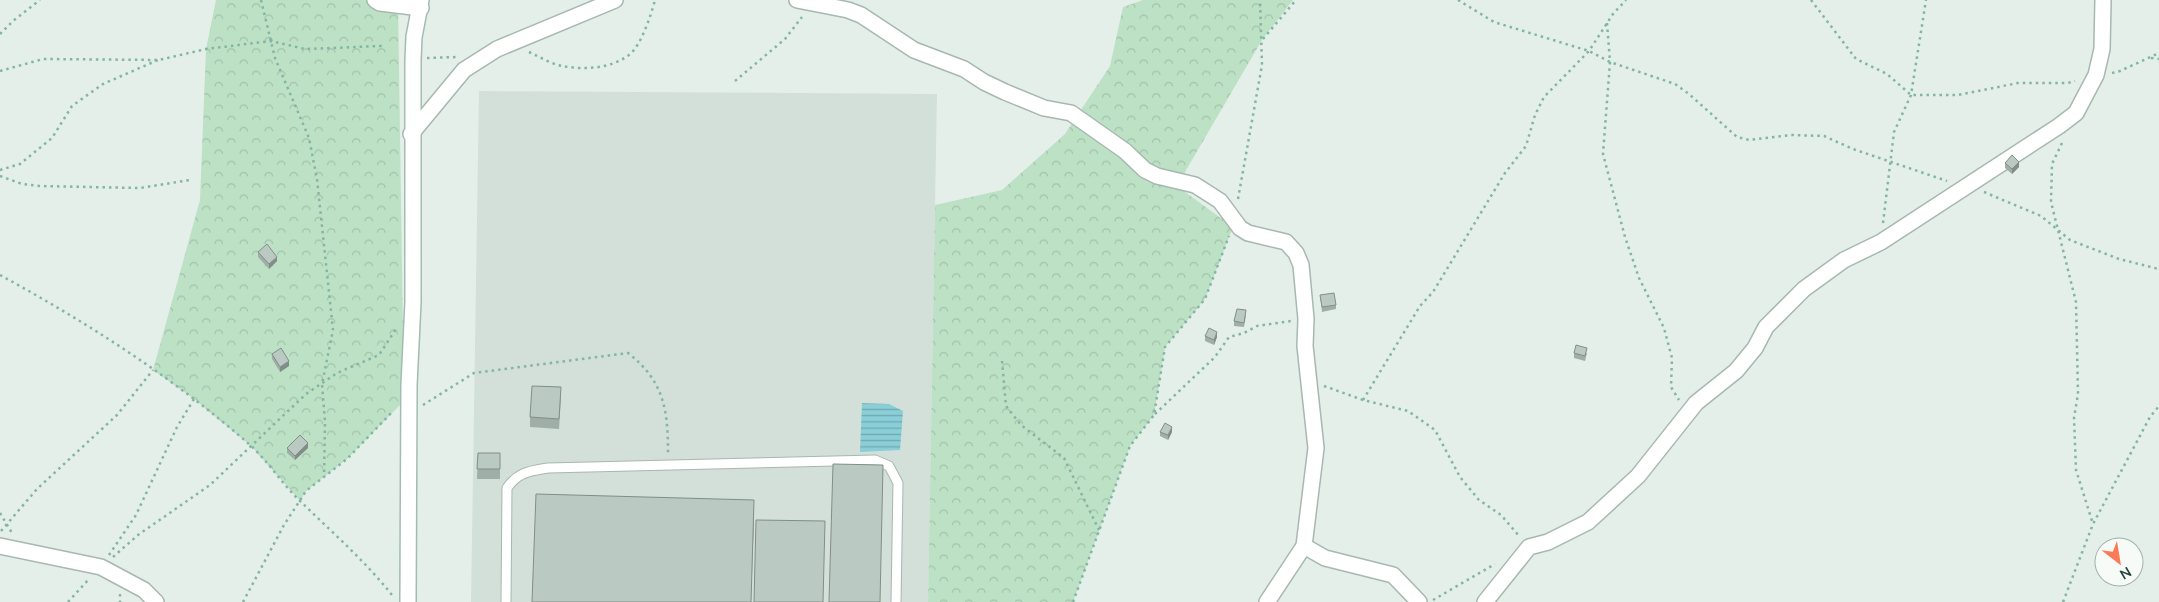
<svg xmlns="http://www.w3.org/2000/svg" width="2159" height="602" font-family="'Nunito Sans',sans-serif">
<defs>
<pattern id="forest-crowns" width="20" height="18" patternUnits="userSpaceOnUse" patternTransform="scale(1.25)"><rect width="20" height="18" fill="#bde1c5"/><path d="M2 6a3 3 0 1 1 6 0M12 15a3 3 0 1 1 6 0" fill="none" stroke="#a2c2aa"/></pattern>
<pattern id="water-rules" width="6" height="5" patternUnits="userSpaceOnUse" patternTransform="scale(1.25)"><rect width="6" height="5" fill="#8aced7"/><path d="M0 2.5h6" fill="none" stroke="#70a9af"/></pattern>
</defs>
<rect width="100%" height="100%" fill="#e5efea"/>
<!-- built -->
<path fill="#d3dfd9" d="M479 91 937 94 928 602H471Z"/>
<!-- forest -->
<g fill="url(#forest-crowns)">
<path d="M216 0H398L404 401 347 459 306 491 300 501 251 446 194 399 153 370 200 200 206 49Z"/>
<path d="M1143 0H1293L1262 40 1185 172 1181 189 1233 227 1205 299 1165 347 1154 415 1130 446 1073 602H928L935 205 1002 190 1065 134 1110 66 1123 7Z"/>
</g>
<!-- water -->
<path fill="url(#water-rules)" d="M862 403 889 404 903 411 900 450 860 452Z"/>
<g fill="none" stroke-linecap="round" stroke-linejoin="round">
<!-- lane casing -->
<g stroke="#a7b8b1" stroke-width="11">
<path id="lane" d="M506 602 507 488C518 472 530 471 548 468L875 460 889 466 898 483 896 602"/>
</g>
<!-- street casing -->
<g stroke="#a7b8b1" stroke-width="18">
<g id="street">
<path d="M375 0 380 3 421 8"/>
<path d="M797 0 848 10 861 15 914 50 964 69 984 82 1005 92 1044 108 1071 113 1125 151 1145 170 1157 176 1195 185 1220 201 1240 228 1248 233 1286 242 1296 253 1301 265 1306 319 1305 346 1316 448 1304 546 1267 602"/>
<path d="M411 134 464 70 497 49 615 0"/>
<path d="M0 546 101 567 144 590 156 602"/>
<path d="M1304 546 1325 558 1393 575 1419 602"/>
<path d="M1485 602 1529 547 1548 542 1588 522 1638 476 1696 403 1736 371 1755 348 1766 327 1804 289 1844 260 1881 242 2059 126 2076 113 2096 75 2102 49 2103 0"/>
</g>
</g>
<!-- secondary casing -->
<g stroke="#a2bcb2" stroke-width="18">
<path id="secondary" d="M408 602 409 385 413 302V60L414 37 421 0"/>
</g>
<!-- path -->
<g stroke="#83b5a4" stroke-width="2.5" stroke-dasharray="2.5 4" stroke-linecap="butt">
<path d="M261 0 275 58 309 138 317 179 333 330 322 384 325 422 324 477"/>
<path d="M1458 0 1494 22 1589 51 1610 62 1675 84 1689 94 1737 137 1749 140 1791 135 1824 136 1853 149 1947 181"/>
<path d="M1811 0 1856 59 1887 74 1911 95H1958L2018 83H2068L2075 81"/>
<path d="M1607 23 1610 62 1603 154 1625 237 1639 278 1664 328 1672 358 1671 387 1679 400"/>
<path d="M0 34 13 21 40 0"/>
<path d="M1263 39 1296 0"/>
<path d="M529 52C540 57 551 64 562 66 584 70 610 69 629 55 641 46 651 15 655 0"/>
<path d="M427 58 457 57"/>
<path d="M2151 58 2159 59"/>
<path d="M0 71 43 59 159 60 206 49 271 41 305 49 382 46"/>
<path d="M2112 73 2120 71 2159 53"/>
<path d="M735 81 785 39 802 17"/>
<path d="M2062 143 2052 164 2051 202 2076 302 2078 394 2074 418 2076 470 2093 524"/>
<path d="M0 170 20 164 52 138 72 106 103 84 158 60"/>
<path d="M0 176 22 184 39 186 140 188 190 180"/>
<path d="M1984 192 2041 216 2070 240 2119 259 2159 269"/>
<path d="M1238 199 1262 65 1260 0"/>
<path d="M1883 223 1894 132 1911 95 1926 0"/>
<path d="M0 275C88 323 174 378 250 445 268 461 282 484 300 501 331 531 365 561 392 595"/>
<path d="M1002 361 1006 406 1021 425 1064 458 1099 530"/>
<path d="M1324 386 1363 400 1408 411 1435 430 1460 477 1479 500 1501 515 1520 537"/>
<path d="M1363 400 1420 306 1433 292 1505 173 1526 146 1535 115 1544 97 1589 51 1613 14 1626 0"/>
<path d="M423 405 474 373 628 353C664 381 668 410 668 453"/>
<path d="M1155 414 1215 357 1229 337 1244 333 1257 326 1291 321"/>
<path d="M0 513 12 533"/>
<path d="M1 531 37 489 117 415 153 370"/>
<path d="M109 555 136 515 177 427 194 399"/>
<path d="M113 557 138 535 210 485 306 394 337 373 379 355 396 329"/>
<path d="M120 594V602"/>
<path d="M1433 600 1495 564"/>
<path d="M68 602 89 579"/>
<path d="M243 602 284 525 306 491 347 459 393 411"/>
<path d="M1073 602 1130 446 1154 415 1165 347 1205 299 1229 236"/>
<path d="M2063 602 2093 524 2150 417 2159 406"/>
</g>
<!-- lane -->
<use href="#lane" stroke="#fff" stroke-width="9"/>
<!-- street -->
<use href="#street" stroke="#fff" stroke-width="15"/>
<!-- secondary -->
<use href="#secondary" stroke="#fff" stroke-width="15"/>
</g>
<!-- wall -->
<g fill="#a0aea8">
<path d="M2005 163 2019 167 2012 174 2005 168Z"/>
<path d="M258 252 277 261 269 269 258 257Z"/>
<path d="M1320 295 1336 305V309L1322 312Z"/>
<path d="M1246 315 1244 327 1234 326V321Z"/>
<path d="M1205 336 1217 337 1214 345 1205 341Z"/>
<path d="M1574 353H1587L1585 361 1574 358Z"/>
<path d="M272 354 289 366 280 372 272 359Z"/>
<path d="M561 397 559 429 530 427V417Z"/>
<path d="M1160 432H1172L1168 440 1160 436Z"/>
<path d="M287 448H308L295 460 287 453Z"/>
<path d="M478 453H500V479H477Z"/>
</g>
<!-- shaded-wall -->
<g fill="#828d88">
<path d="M2019 162V167L2012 174V169Z"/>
<path d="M277 257V261L269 269V264Z"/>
<path d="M1217 332V337L1214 345V340Z"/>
<path d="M289 361V366L280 372V367Z"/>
<path d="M1172 427V432L1168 440V435Z"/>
<path d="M308 443V448L295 460V456Z"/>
<path d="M754 500V518L751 602Z"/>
</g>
<!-- building -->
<g fill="#bacac3" stroke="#828d88">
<path d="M2012 155 2019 162 2012 169 2005 163Z"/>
<path d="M267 244 277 257 269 264 258 252Z"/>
<path d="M1334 293 1336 305 1322 307 1320 295Z"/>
<path d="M1237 309 1246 310 1244 323 1234 321Z"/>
<path d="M1209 328 1217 332 1214 340 1205 336Z"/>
<path d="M1576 345 1587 348 1585 356 1574 353Z"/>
<path d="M281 348 289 361 280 367 272 354Z"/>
<path d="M532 386 561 387 559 419 530 417Z"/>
<path d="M1165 423 1172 427 1168 435 1160 432Z"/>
<path d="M300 435 308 443 295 456 287 448Z"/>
<path d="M478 453H500V469H477Z"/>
<path d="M833 464 883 465 880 602H829Z"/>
<path d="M536 494 754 500 751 602H532Z"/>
<path d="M756 520 825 521 823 602H754Z"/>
</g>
<!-- north arrow -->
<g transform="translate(2119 562) rotate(149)"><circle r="24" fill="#f6fbf8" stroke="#a1b1ac"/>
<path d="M0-4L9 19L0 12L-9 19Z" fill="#fb7a57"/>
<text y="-8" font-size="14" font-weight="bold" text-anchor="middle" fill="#224339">N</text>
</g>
</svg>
